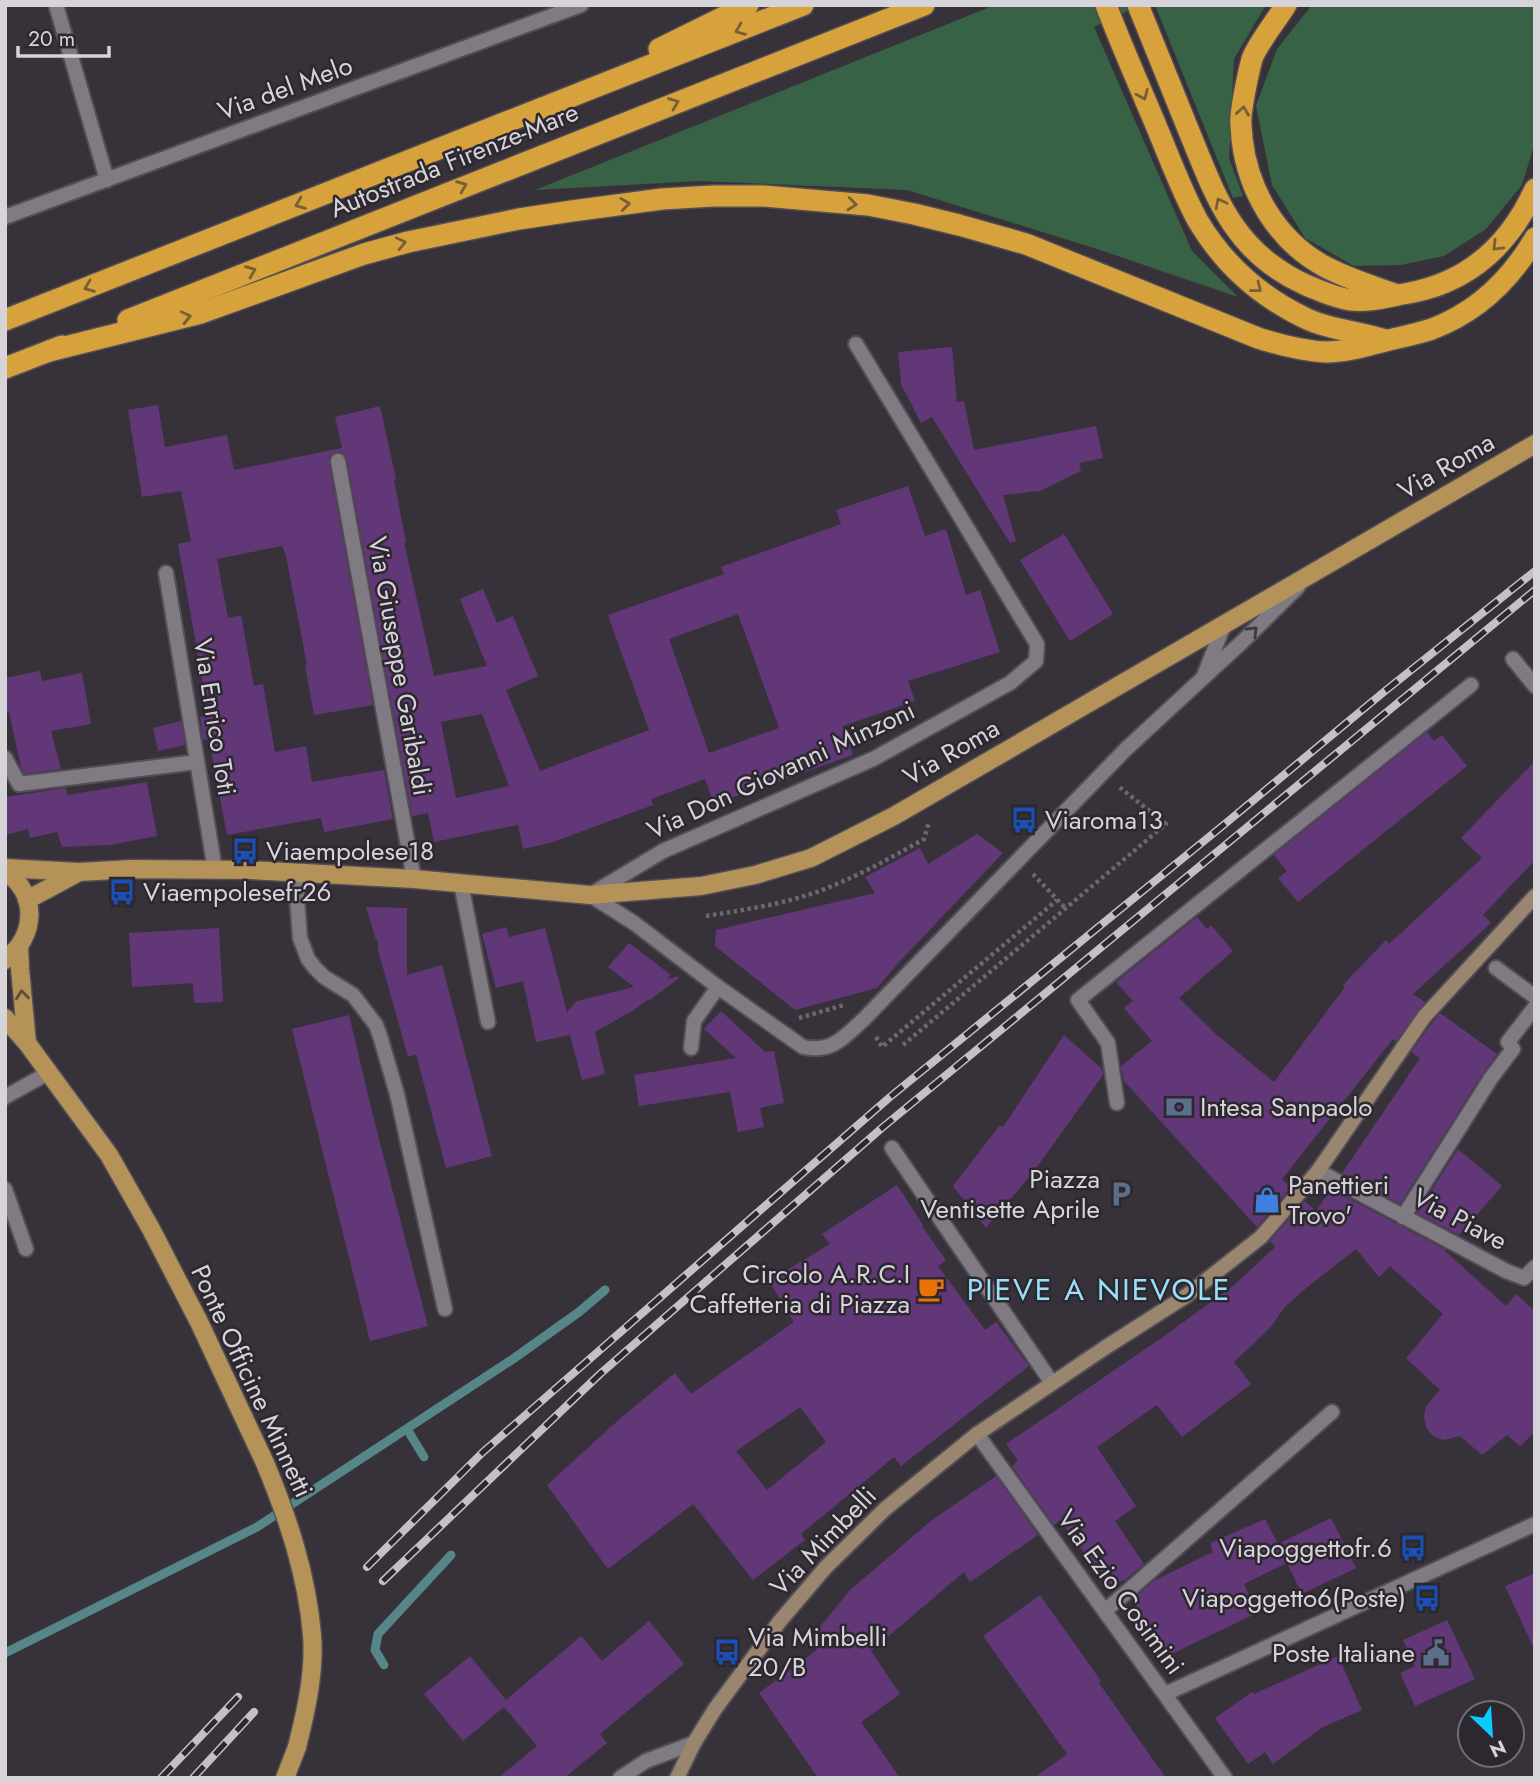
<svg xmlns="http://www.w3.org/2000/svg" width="1540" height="1783" font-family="Jost,sans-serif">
<rect width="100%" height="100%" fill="#37323a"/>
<!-- green -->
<g fill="#376245">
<path d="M995 5H1140L1094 27 1192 251 1238 297 1097 249 907 190 700 181 535 190Z"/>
<path d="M1155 5H1266L1234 59 1229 158 1243 196 1233 198Z"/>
<path d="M1312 5H1535V142L1522 185 1486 229 1444 256 1401 265 1354 266 1305 238 1272 185 1256 106 1277 49Z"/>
</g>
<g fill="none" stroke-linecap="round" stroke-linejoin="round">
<!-- stream -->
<g stroke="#568688" stroke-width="9">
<path d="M407 1429 424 1457"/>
<path d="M5 1653 257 1527 513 1359 579 1312 605 1290"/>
<path d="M384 1665 375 1650 378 1634 451 1555"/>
</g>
</g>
<!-- building -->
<g fill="#623778" fill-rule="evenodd">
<path d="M952 347 957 402 964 401 974 450 1096 426 1103 458 1079 463 1081 471 1040 491 1003 495 1016 541 1010 543 932 417 921 423 901 384 898 352Z"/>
<path d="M158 405 165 447 227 435 234 470 342 448 335 417 380 406 396 479 394 480 406 542H404L434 676 487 666 460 599 483 589 497 623 513 616 538 676 506 690 540 771 649 730 608 615 724 574 721 567 841 524 836 510 908 486 925 536 946 529 966 595 980 590 1000 652 908 681 915 701 843 726 853 755 714 804 705 779 651 799 653 805 553 842 523 849 518 825 434 842 428 813 412 816 347 459 342 452H336L329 457V463L373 705 314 715 305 665H307L286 556 282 546 217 559 228 618 241 615 254 686 263 684 275 752 306 746 312 782 384 770 393 819 324 832 321 818 227 835 209 739 203 740 200 717 208 715 204 695H205L178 544 191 541 181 491 142 497 128 410ZM738 614 779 728 709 753 669 639ZM482 714 509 786 456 798 441 722Z"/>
<path d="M1064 534 1113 614 1070 641 1020 560Z"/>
<path d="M40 671 42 681 82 673 91 724 51 731 61 769 24 774 21 768 9 712H5V678Z"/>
<path d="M181 721 185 745 158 751 153 728Z"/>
<path d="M1427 732 1434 741 1442 735 1467 766 1298 902 1278 878 1287 871 1274 855Z"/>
<path d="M1535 761V860L1483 915 1491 923 1413 994 1425 1002 1396 1041 1393 1039 1282 1179 1291 1187 1257 1227 1124 1081 1121 1066 1152 1041 1124 1008 1133 1001 1116 982 1197 917 1207 929 1211 925 1233 951 1179 998 1218 1036 1274 1082 1345 987 1343 985 1386 940 1389 944 1482 858 1461 838Z"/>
<path d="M147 782 157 836 110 845 62 847 57 832 30 838 28 829 5 835V797L66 788 67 795Z"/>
<path d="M977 834 1003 853 901 960 877 988 795 1010 715 946 716 930 875 893 865 877 920 848 928 864Z"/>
<path d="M366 907 407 908V975L442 965 492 1156 446 1168 416 1054 408 1057 378 950V940H376Z"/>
<path d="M506 927 509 937 545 928 567 1012 577 1001 634 987 608 967 629 943 671 975 667 979 678 976 679 978 650 1000 649 999 632 1011 595 1032 605 1074 582 1080 570 1035 536 1042 523 981 496 988 482 934Z"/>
<path d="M219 928 223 1002 194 1003 193 983 132 987 129 933Z"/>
<path d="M721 1011 765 1052 774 1051 784 1103 760 1108 764 1127 738 1132 730 1092 639 1106 634 1075 736 1058 704 1029Z"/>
<path d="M1440 1013 1497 1054 1483 1073 1400 1204 1342 1173 1420 1058 1411 1052 1432 1023Z"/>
<path d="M349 1015 373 1116 428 1326 370 1341 292 1029Z"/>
<path d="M1064 1035 1102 1069 1103 1075 1034 1171 986 1228 953 1186 1000 1125 1003 1127Z"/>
<path d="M1458 1149 1502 1186 1459 1235 1417 1213Z"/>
<path d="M897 1185 923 1225 922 1226 946 1260 938 1266 985 1330 996 1322 1029 1366 901 1466 894 1457 801 1534 805 1540 753 1580 693 1504 608 1569 547 1485 623 1416 675 1373 691 1394 794 1322 769 1281 830 1244 822 1234ZM800 1407 826 1442 767 1490 736 1451Z"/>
<path d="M1331 1189 1446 1250 1445 1251 1506 1306 1516 1294 1535 1311V1432L1520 1446 1507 1435 1482 1455 1460 1436 1445 1440 1437 1438 1431 1434 1426 1427 1424 1417 1426 1406 1440 1390 1406 1358 1443 1314 1390 1266 1379 1277 1356 1249 1305 1289 1285 1307 1269 1329 1234 1362 1251 1384 1182 1437 1157 1405 1097 1447 1136 1506 1115 1521 1144 1564 1124 1581 1123 1580 1111 1589 1060 1520 1054 1525 1012 1466 1018 1461 1006 1444 1160 1339 1232 1287 1275 1247 1270 1241 1305 1201 1316 1211Z"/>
<path d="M996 1476 1038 1535 970 1582 964 1572 871 1651 900 1694 861 1722 900 1778H818L759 1693 817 1650 810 1639 850 1590 932 1520Z"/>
<path d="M1331 1518 1356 1568 1302 1594 1287 1563 1244 1584 1257 1613 1161 1659 1133 1599 1155 1580 1213 1552 1210 1543 1265 1519 1278 1544Z"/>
<path d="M1535 1573V1651L1505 1586Z"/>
<path d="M1040 1595 1101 1681 1099 1683 1166 1778H1034L1067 1754 983 1636Z"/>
<path d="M1447 1620 1475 1679 1415 1706 1400 1673 1415 1666 1403 1640Z"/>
<path d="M649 1621 684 1664 600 1734 607 1743 564 1778H498L537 1746 504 1707 463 1741 424 1694 470 1656 506 1700 581 1636 602 1661Z"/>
<path d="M1338 1656 1362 1710 1323 1727 1273 1764 1265 1752 1248 1764 1215 1718 1252 1692 1254 1694Z"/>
</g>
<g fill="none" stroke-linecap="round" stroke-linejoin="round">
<!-- lane casing -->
<g stroke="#534e55" stroke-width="18">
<g id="lane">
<path d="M56 5 107 180"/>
<path d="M1513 659 1535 686"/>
<path d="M295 872 300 938 308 959 315 968 324 977 353 995 376 1025 380 1036 397 1094 445 1309"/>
<path d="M461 883 488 1022"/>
<path d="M691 1048 694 1021 718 987"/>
<path d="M5 1097 48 1073"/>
<path d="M1117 1103 1108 1043 1078 1000 1471 685"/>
<path d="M5 1189 26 1249"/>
<path d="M1105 1611 1332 1412"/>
</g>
</g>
<!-- street casing -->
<g stroke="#534e55" stroke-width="18">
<g id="street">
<path d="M5 217 581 5"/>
<path d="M856 344 1037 644 1036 661 1010 683 873 759 663 851 590 895 634 923 718 987 803 1047C833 1053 844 1037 864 1019L1126 749 1243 641 1298 587"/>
<path d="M338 461 414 879"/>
<path d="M166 573 215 870"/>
<path d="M1205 673 1224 625"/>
<path d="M5 758 19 784 197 762"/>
<path d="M1496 968 1535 997"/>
<path d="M892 1148 1052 1383"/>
<path d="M1318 1171 1506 1271 1524 1278 1535 1267"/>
<path d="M1403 1217 1491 1078 1513 1049 1508 1042 1535 1007"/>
<path d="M977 1434 1225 1778"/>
<path d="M1165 1694 1535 1524"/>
<path d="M620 1778 646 1761 694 1743"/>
</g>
</g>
<!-- secondary casing -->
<g stroke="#534e55" stroke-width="18">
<path id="secondary" d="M677 1778 694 1743 715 1709 780 1621 826 1567 885 1509 977 1434 1106 1347 1186 1296 1261 1237 1318 1171 1424 1017 1535 896"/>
</g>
<!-- primary casing -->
<g stroke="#534e55" stroke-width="21">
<g id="primary">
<path d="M5 868 79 872 132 869 250 870 414 879 590 895 701 886 755 875 811 858 894 816 1535 444"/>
<path d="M5 871C39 895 36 936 5 960"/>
<path d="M27 900 79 872"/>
<path d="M19 947 20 969 27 1043"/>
<path d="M5 1018 27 1043 109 1155 151 1229 199 1322 265 1463"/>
<path d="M285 1778 297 1747"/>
</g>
</g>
<!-- highway casing -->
<g stroke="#534e55" stroke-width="24">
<g id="highway">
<path d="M1106 5C1122 47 1140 87 1157 128 1170 159 1182 192 1198 221 1223 263 1260 296 1303 317 1328 330 1359 331 1385 340"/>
<path d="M1138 5C1154 45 1170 84 1186 124 1215 194 1231 251 1306 285 1321 291 1335 298 1351 300 1371 302 1390 296 1409 293 1469 282 1510 244 1535 189"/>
<path d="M1286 5C1278 18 1256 46 1252 59 1248 74 1242 103 1241 117 1240 124 1242 132 1242 139 1248 190 1276 239 1322 265 1345 278 1372 286 1397 295"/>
<path d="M659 49 748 5"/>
<path d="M5 320 803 5"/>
<path d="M128 320 924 5"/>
<path d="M49 351 201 313 364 254 408 242 519 219 572 211 662 199 713 196H764L868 205 914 214 959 225 1026 244 1258 338C1280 345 1303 351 1326 352 1346 352 1366 346 1385 341 1401 337 1417 334 1432 329 1477 312 1511 279 1535 238"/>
<path d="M5 368 62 346"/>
</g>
</g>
<!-- path -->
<g stroke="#6c686f" stroke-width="4.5" stroke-dasharray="3.5 3.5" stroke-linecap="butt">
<path d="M1033 874 1066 909"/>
<path d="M706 916C749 909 792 903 832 886 864 873 894 856 924 839L929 822"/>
<path d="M799 1018 844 1005"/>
<path d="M876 1037 882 1047 1057 900"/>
<path d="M903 1045 1166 824 1118 786"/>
</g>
<!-- lane -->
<use href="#lane" stroke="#807a83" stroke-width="14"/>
<!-- street -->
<use href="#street" stroke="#807a83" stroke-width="14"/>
<!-- secondary -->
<use href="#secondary" stroke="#9a866e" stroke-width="14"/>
<!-- primary -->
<use href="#primary" stroke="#b49258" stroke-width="18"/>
<!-- highway -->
<use href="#highway" stroke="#d7a23c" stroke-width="21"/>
<!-- rail casing -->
<g stroke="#c4c1c6" stroke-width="8">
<g id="rail">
<path d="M367 1567 483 1452 890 1097 1226 823 1385 691 1535 571"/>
<path d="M383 1581 600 1374 883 1127 1535 590"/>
<path d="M161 1778 238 1697"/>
<path d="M193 1778 254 1712"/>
</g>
</g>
<!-- rail -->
<use href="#rail" stroke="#2d2830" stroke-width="5" stroke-dasharray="16" stroke-linecap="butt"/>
<!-- primary-bridge casing -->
<g stroke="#534e55" stroke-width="21" stroke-linecap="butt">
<path id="primary-bridge" d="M265 1463C288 1518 307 1575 312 1635 315 1672 306 1711 297 1747"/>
</g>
<!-- primary-bridge -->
<use href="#primary-bridge" stroke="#b49258" stroke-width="18"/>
</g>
<!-- one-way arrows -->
<defs><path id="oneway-chevron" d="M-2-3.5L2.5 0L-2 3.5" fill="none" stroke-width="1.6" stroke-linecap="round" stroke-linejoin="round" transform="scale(1.75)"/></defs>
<g stroke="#795f35">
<use href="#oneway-chevron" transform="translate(740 30) rotate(158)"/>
<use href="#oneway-chevron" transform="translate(1143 95) rotate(67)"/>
<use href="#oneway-chevron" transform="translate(674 103) rotate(-21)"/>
<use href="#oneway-chevron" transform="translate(1243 111) rotate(-82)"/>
<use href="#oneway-chevron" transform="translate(462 186) rotate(-22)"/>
<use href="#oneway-chevron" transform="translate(1220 203) rotate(-117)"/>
<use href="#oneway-chevron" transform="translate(300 204) rotate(159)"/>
<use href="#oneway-chevron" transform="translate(625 204) rotate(-7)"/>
<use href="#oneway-chevron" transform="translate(852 204) rotate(6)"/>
<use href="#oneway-chevron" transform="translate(401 243) rotate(-13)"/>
<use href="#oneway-chevron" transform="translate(1497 246) rotate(135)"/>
<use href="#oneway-chevron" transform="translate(251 271) rotate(-22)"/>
<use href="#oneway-chevron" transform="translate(89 287) rotate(159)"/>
<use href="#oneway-chevron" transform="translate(1257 288) rotate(38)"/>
<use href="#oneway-chevron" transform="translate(186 317) rotate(-13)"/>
</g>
<use stroke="#3e3841" href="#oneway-chevron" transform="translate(1253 631) rotate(-45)"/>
<use stroke="#5c4d3e" href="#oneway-chevron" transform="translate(22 995) rotate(-96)"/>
<!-- icons -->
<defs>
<g id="bus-bare" transform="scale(2.1)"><path d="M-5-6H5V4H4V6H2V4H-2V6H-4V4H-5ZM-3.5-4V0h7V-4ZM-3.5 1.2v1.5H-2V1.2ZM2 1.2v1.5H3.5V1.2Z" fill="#1a4fb4" stroke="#2d2830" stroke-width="2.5" paint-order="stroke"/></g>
<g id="bank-bare" transform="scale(2.1)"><path d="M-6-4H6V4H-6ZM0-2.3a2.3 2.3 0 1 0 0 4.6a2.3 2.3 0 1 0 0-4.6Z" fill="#5c6f8a" stroke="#2d2830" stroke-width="2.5" paint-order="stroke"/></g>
<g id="parking-bare" transform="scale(2.1)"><path d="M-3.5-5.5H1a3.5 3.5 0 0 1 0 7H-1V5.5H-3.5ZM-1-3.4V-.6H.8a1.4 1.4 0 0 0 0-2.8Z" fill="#5c6f8a" stroke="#2d2830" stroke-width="2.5" paint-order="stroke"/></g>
<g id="shop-bare" transform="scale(2.1)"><path d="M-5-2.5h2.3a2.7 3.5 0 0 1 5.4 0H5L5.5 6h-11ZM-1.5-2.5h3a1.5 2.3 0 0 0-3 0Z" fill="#3f7fe0" stroke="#2d2830" stroke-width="2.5" paint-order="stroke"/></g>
<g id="cafe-bare" transform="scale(2.1)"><path d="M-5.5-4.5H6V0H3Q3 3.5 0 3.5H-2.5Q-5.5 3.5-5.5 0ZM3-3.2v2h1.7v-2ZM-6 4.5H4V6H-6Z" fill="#e8710a" stroke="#2d2830" stroke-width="2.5" paint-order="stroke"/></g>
<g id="civic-bare" transform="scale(2.1)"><path d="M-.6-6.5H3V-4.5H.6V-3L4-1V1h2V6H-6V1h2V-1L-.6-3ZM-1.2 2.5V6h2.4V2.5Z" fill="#5c6f8a" stroke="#2d2830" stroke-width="2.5" paint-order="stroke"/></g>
</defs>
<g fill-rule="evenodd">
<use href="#bus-bare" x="1024" y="820"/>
<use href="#bus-bare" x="245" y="851"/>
<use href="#bus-bare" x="122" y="892"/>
<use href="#bank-bare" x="1179" y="1107"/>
<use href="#parking-bare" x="1121" y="1194"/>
<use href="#shop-bare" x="1267" y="1200"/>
<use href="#cafe-bare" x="931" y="1289"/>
<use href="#bus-bare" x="1413" y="1548"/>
<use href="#bus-bare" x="1427" y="1598"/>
<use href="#bus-bare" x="727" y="1652"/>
<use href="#civic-bare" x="1436" y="1653"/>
</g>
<g text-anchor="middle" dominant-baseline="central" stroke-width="5" stroke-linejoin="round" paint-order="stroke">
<!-- street labels -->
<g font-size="26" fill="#d7d4d9" stroke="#2d2830">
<text transform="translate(285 88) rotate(-20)">Via del Melo</text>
<text transform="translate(454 160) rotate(-22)">Autostrada Firenze-Mare</text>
<text transform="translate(1446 466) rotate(-30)">Via Roma</text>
<text transform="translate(400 666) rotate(80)">Via Giuseppe Garibaldi</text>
<text transform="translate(215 717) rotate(81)">Via Enrico Toti</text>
<text transform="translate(951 752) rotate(-30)">Via Roma</text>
<text transform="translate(781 770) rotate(-25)">Via Don Giovanni Minzoni</text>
<text transform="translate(1460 1219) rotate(28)">Via Piave</text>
<text transform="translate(252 1381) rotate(65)">Ponte Officine Minnetti</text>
<text transform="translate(823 1541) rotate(-46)">Via Mimbelli</text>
<text transform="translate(1121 1592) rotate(54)">Via Ezio Cosimini</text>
</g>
<!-- poi labels -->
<g font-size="26" fill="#d7d4d9" stroke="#2d2830" text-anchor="start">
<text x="1045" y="820">Viaroma13</text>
<text x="266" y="851">Viaempolese18</text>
<text x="143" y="892">Viaempolesefr26</text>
<text x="1200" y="1107">Intesa Sanpaolo</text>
<text x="1100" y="1179" text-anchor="end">Piazza<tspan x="1100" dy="30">Ventisette Aprile</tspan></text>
<text x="1288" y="1185">Panettieri<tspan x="1288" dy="30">Trovo'</tspan></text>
<text x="910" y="1274" text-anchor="end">Circolo A.R.C.I<tspan x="910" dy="30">Caffetteria di Piazza</tspan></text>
<text x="1392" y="1548" text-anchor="end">Viapoggettofr.6</text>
<text x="1406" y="1598" text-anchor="end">Viapoggetto6(Poste)</text>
<text x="748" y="1637">Via Mimbelli<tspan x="748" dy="30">20/B</tspan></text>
<text x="1415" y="1653" text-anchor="end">Poste Italiane</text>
</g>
<!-- quarter labels -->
<g font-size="30" letter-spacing="2" fill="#99e1fb" stroke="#2d2830">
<text x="1099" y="1289">PIEVE A NIEVOLE</text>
</g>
</g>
<!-- border -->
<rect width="1540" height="1783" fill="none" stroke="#d7d4d9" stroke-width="14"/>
<!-- north arrow -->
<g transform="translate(1491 1734) rotate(155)"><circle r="33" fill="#2d2830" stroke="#716d74" stroke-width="2"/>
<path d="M0-5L12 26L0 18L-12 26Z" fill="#0ccafa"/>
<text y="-10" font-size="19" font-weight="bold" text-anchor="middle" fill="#d7d4d9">N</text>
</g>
<!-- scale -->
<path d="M18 46v10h91v-10" fill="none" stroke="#d7d4d9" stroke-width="3.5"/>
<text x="28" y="46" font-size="21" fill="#d7d4d9" stroke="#2d2830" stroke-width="5" paint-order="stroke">20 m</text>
</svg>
